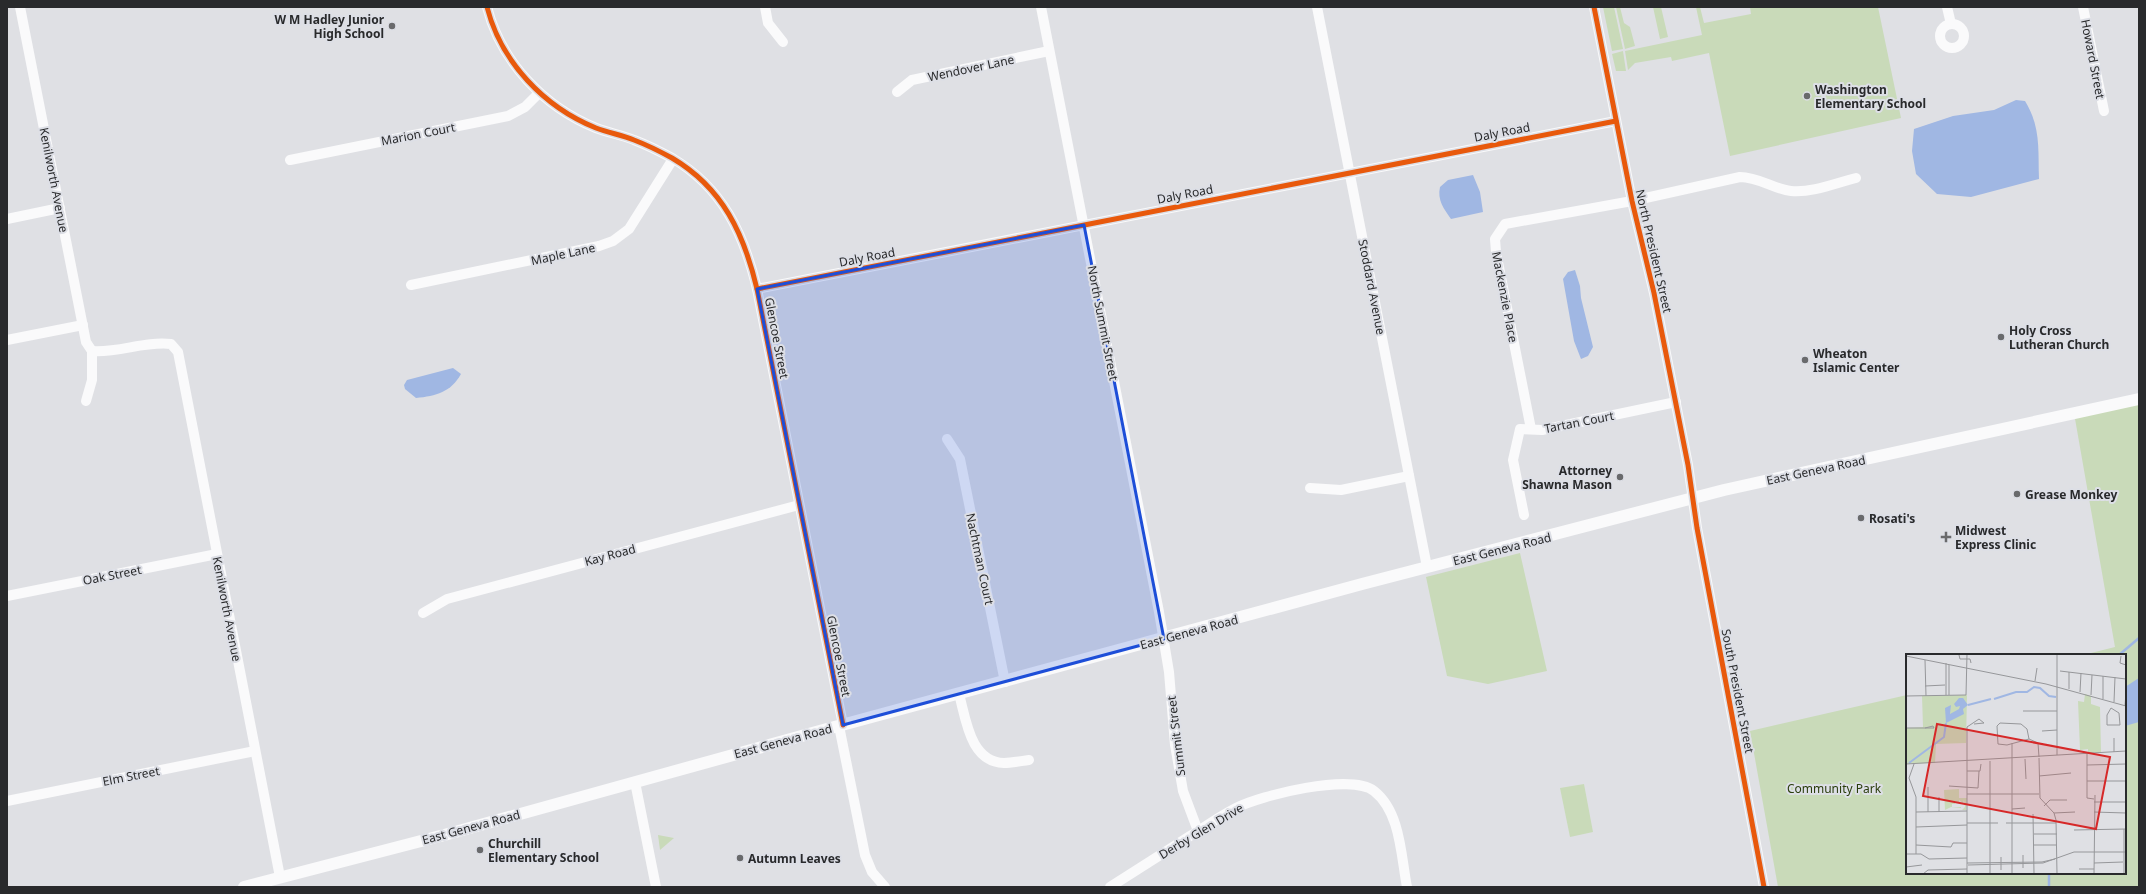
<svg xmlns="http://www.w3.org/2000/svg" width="2146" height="894" font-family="'Noto Sans',sans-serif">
<rect width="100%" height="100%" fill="#dfe0e4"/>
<!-- green -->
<g fill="#c9dab9">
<path d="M1603 7H1614L1623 49 1612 51Z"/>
<path d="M1616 7H1620L1624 23 1630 27 1635 46 1625 49Z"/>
<path d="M1653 7H1661L1668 37 1660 39Z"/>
<path d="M1696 7H1700L1704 23 1751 14 1750 7H1878L1901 118 1730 156 1709 53 1672 61 1671 57 1635 63 1628 70 1625 51 1702 35Z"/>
<path d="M1623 51 1626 71H1616L1612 54Z"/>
<path d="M2139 399V887H1778L1750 731 1907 695V873H2125V655H2083L2115 647 2074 413Z"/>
<path d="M1520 553 1547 671 1488 684 1447 676 1426 577Z"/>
<path d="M1584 784 1593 832 1570 837 1560 788Z"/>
<path d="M658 835 674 838 660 850Z"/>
</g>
<!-- water -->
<g fill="#a0b7e3">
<path d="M2016 100 2025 101C2041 127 2038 149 2039 179L1971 197 1937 194 1916 174 1912 151 1914 129 1953 116 1994 110Z"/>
<path d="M1473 175 1480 192 1483 212 1451 219C1444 209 1437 200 1440 187L1448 180Z"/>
<path d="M1575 270 1580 286 1581 298 1593 347 1588 356 1581 359 1574 341 1563 279 1568 272Z"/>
<path d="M453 368 461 374C451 392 436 396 416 398L405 389 404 385 407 380Z"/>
<path d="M2139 678V722L2125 726V687Z"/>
</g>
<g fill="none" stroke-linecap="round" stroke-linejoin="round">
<!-- stream -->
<g stroke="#a0b7e3" stroke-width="2.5">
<path d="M2119 655 2139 638"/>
<path d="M2049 873V887"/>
</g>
<!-- minor -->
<g stroke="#fafafb" stroke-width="10">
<path d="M20 7 86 342 92 351"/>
<path d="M487 7C501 62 544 107 596 128 609 133 622 135 634 140 647 145 661 152 672 158 723 188 744 234 757 289L843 725"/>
<path d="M765 7 768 23 783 42"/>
<path d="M1041 7 1159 612 1169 672 1175 745 1183 791 1198 831"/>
<path d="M1317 7 1427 567"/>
<path d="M1594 7 1632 201 1654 293 1688 465 1697 528 1764 887"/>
<path d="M1947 7 1951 24"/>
<path d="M2083 7 2104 111"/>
<circle cx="1952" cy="36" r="12"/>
<path d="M897 92 912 80 1049 51"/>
<path d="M290 160 508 116 525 107 539 93"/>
<path d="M7 219 60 208"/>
<path d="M411 285 599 246 613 241 629 229 673 159"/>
<path d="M757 289 1616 121"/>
<path d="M7 340 83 325"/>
<path d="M92 351C119 353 144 341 171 344L178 352 280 877"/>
<path d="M86 401 92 380V351"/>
<path d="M1531 429 1496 252 1495 239 1505 224 1632 201 1740 177C1759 177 1773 189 1791 191 1812 193 1836 183 1856 178"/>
<path d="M947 439 960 459 1005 682"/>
<path d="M1310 488 1341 490 1409 476"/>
<path d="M1524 515 1513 460 1520 429 1542 430 1676 402"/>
<path d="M7 596 217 554"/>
<path d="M423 613 447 599 799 505"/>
<path d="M959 694C966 719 970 762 1004 763 1012 763 1021 761 1029 760"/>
<path d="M839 726 865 855 872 872 885 887"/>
<path d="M635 782 656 887"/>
<path d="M7 801 255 751"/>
<path d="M1110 887C1137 870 1163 853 1190 836 1205 827 1220 816 1236 808 1261 795 1351 773 1374 791 1401 812 1401 857 1407 887"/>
</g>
<!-- major -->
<path stroke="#fafafb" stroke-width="12" d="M244 887 448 834 816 732 1362 584 1724 490 2139 399"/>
<!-- cycleway casing -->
<g stroke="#dddfe6" stroke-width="8">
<g id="cycleway">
<path d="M487 7C501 62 544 107 596 128 609 133 622 135 634 140 647 145 661 152 672 158 723 188 744 234 757 289L843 725"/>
<path d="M1594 7 1632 201 1654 293 1688 465 1697 528 1764 887"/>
<path d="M757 289 1616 121"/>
</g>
</g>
<!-- cycleway -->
<use href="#cycleway" stroke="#e8590c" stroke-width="5"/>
</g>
<!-- marked area -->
<path fill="#1d4ed8" fill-opacity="0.2" stroke="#1d4ed8" stroke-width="3" stroke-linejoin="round" d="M1084 225 1164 639 843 725 757 289Z"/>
<!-- markers -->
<g fill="#696a6c" stroke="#dddfe6" stroke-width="1.5">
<circle cx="392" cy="26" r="4"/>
<circle cx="1807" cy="96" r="4"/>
<circle cx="2001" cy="337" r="4"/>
<circle cx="1805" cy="360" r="4"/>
<circle cx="1620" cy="477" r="4"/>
<circle cx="2017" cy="494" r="4"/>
<circle cx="1861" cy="518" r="4"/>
<path d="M1944 531h4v4h4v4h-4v4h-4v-4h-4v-4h4z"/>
<circle cx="480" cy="850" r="4"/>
<circle cx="740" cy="858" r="4"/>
</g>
<g text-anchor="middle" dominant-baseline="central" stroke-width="4" stroke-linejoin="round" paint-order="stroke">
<!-- poi labels -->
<g font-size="12" font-weight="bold" fill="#292a2c" stroke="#dddfe6" text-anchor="start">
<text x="384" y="19" text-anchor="end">W M Hadley Junior<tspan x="384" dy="14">High School</tspan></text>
<text x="1815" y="89">Washington<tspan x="1815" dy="14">Elementary School</tspan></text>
<text x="2009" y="330">Holy Cross<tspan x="2009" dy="14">Lutheran Church</tspan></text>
<text x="1813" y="353">Wheaton<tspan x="1813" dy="14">Islamic Center</tspan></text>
<text x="1612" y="470" text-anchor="end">Attorney<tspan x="1612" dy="14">Shawna Mason</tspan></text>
<text x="2025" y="494">Grease Monkey</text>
<text x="1869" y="518">Rosati's</text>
<text x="1955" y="530">Midwest<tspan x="1955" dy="14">Express Clinic</tspan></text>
<text x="488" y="843">Churchill<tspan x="488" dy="14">Elementary School</tspan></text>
<text x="748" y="858">Autumn Leaves</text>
</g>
<!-- street labels -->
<g font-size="12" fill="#292a2c" stroke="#dddfe6">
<text transform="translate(2093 59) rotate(79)">Howard Street</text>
<text transform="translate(971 68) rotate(-12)">Wendover Lane</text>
<text transform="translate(1502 132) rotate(-11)">Daly Road</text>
<text transform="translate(418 134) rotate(-11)">Marion Court</text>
<text transform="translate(54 180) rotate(79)">Kenilworth Avenue</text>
<text transform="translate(1185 194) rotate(-11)">Daly Road</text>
<text transform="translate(1654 251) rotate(77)">North President Street</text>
<text transform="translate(563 254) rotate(-12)">Maple Lane</text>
<text transform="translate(867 257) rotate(-11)">Daly Road</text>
<text transform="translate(1372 287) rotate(79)">Stoddard Avenue</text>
<text transform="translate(1505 297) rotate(79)">Mackenzie Place</text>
<text transform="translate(1103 323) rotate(79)">North Summit Street</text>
<text transform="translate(777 338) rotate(79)">Glencoe Street</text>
<text transform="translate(1579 422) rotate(-11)">Tartan Court</text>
<text transform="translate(1816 470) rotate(-12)">East Geneva Road</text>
<text transform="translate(1502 549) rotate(-14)">East Geneva Road</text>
<text transform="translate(610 555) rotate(-15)">Kay Road</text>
<text transform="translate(980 559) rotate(78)">Nachtman Court</text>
<text transform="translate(112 575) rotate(-11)">Oak Street</text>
<text transform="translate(227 609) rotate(79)">Kenilworth Avenue</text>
<text transform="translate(1189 632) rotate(-15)">East Geneva Road</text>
<text transform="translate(839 656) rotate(79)">Glencoe Street</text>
<text transform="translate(1738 691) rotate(79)">South President Street</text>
<text transform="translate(1176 736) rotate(-97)">Summit Street</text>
<text transform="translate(783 741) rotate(-15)">East Geneva Road</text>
<text transform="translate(131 776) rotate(-11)">Elm Street</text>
<text transform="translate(471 827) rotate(-15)">East Geneva Road</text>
<text transform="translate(1201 831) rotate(-31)">Derby Glen Drive</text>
</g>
<!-- park labels -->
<g font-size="12" fill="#2a3d0c" stroke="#dddfe6">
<text x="1834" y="788">Community Park</text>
</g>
</g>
<!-- overview -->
<g transform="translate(1906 654)">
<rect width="220" height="220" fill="#dfe0e4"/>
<path d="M179 40 185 42V50L194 53 195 99H182V95L174 96 172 47 178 48ZM61 41 60 89 30 90 29 109 0 110V74L17 73 16 42ZM53 135V144H61L60 156H56L59 153 58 146 57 149 53 146V149L49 147V150H46V153H55V154L45 153 39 156 38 136Z" fill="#c9dab9"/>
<path d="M53 44H57L62 51 57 55 58 60 40 69 39 54 45 51 44 60 53 55 54 52 50 53 48 50Z" fill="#a0b7e3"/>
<path fill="none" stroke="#a0b7e3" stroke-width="2" d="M88 45 110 38H121L128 33 134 34 143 42 150 43M62 51 85 45M3 109 38 83 40 69"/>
<path fill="none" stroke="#96979a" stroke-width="1" d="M53 1 54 5H64L65 9M0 2 140 30 220 52M215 2 214 9 220 11M19 6 20 42M40 9V41M154 17 220 25M163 18V35M129 27 131 14M19 32 39 31M174 38 175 19M43 41V11M185 41 186 21M0 42 60 41 61 0M197 45V22M208 48 209 23M219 52 220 38M205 54 213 59 214 71H201V61ZM117 57H151M0 74H28L27 72 19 74M136 77 151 76M208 84V98M123 85 121 75 115 70 94 69 91 72 92 90 101 91 123 85 132 89 133 103M106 89V220M181 100V144L188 145M151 101V0M133 104 134 144 148 159 150 166 151 220M119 105 120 125M84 107V220M0 110 220 97M8 110 3 124 10 143V200M181 111 220 110M61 117H74L75 110M133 122 165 119M181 127H220M43 132 72 134 73 117M22 133V158M61 140H133M33 143V158M188 148H220M138 152 144 146H161M106 155 119 154M10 158 61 157M188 158 220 159M148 159 169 158M127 160 128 220M61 169H92M100 169H150M10 173 61 171M218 175V220M168 176 220 175M128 180H151M10 191 45 193 47 189H61M128 191H151M0 200H15L23 205 61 204M117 201V214M95 203V216M61 209 136 208 149 205M188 209 217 208M62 211 137 209 168 198H220M0 213 16 211M173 215H188M17 220 22 216 61 215M61 220V73L73 65 78 69 68 70M188 220 189 141"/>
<path fill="#d62828" fill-opacity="0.15" stroke="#d62828" stroke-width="2" d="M31 70 204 103 190 175 17 142Z"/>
<rect width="220" height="220" fill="none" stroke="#292a2c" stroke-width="2"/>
</g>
<!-- border -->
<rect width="2146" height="894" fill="none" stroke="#292a2c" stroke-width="16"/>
</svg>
